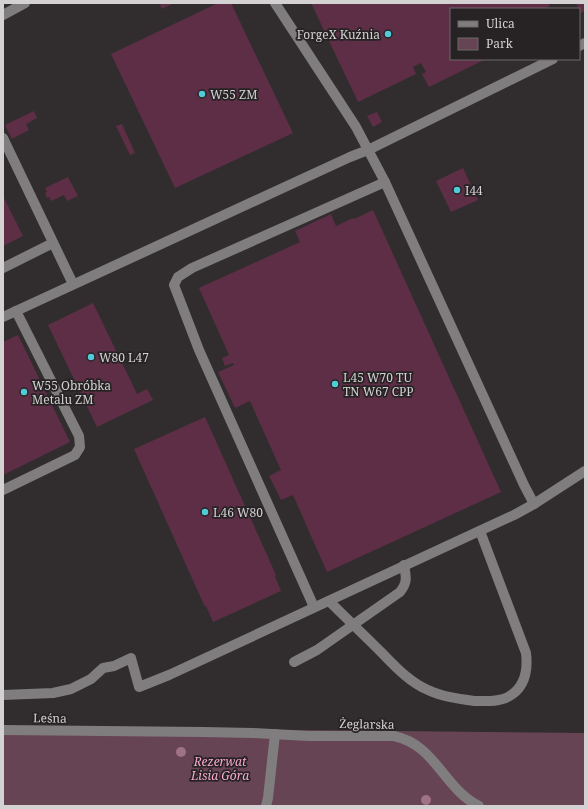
<svg xmlns="http://www.w3.org/2000/svg" width="588" height="809" font-family="'Noto Serif',serif">
<rect width="100%" height="100%" fill="#312d2f"/>
<!-- green -->
<path fill="#674454" d="M3 727 585 733V806H3Z"/>
<!-- building -->
<g fill="#5d2e45">
<path d="M159 3H174L162 9Z"/>
<path d="M218 3H231L293 133 175 188 111 54Z"/>
<path d="M311 3H548L550 6 544 9H451V59H486L429 87 422 74 426 72 421 63 413 67 416 74 358 102Z"/>
<path d="M576 3H585V11L581 13Z"/>
<path d="M34 111 37 118 26 124 29 130 12 139 5 125Z"/>
<path d="M377 112 382 122 373 127 367 116Z"/>
<path d="M122 124 135 153 130 155 116 126Z"/>
<path d="M463 168 478 200 451 212 436 181Z"/>
<path d="M68 177 78 196 67 201 64 195 51 201 49 197 47 198 45 193 47 192 45 188Z"/>
<path d="M3 196 23 236 3 246Z"/>
<path d="M373 210 501 492 327 572 293 495 281 500 269 476 281 470 250 401 235 408 218 372 234 365 233 363 225 366 222 358 229 355 199 288 300 242 295 231 331 214 336 226 353 218 354 219Z"/>
<path d="M93 303 137 394 147 389 153 400 97 427 48 325Z"/>
<path d="M18 335 70 442 3 475V342Z"/>
<path d="M205 417 276 575 275 576 281 591 213 622 206 606 205 607 134 449Z"/>
</g>
<g fill="none" stroke-linecap="round" stroke-linejoin="round">
<!-- minor -->
<g stroke="#807d7e" stroke-width="10">
<path d="M275 3 356 127 385 182 524 485 534 504"/>
<path d="M3 15 25 3"/>
<path d="M579 46 585 43"/>
<path d="M3 138 73 284"/>
<path d="M3 268 53 243"/>
<path d="M3 317 350 157 368 150 553 59"/>
<path d="M3 490 75 455 80 447 79 436 16 311"/>
<path d="M329 601C346 618 364 635 381 652 395 666 409 682 428 690 443 697 460 699 475 701 486 701 499 702 508 697 525 688 528 670 526 653L480 531"/>
<path d="M314 607 199 350 174 285 178 277 192 268 385 182"/>
<path d="M294 662 317 650 400 592C408 582 406 577 404 565"/>
<path d="M3 695 53 693 71 689 91 679 103 668 114 666 131 658 139 687 169 675 514 515 534 504 585 471"/>
<path d="M3 730 203 732 253 733 308 736H394C436 745 443 788 479 806"/>
<path d="M266 806 268 798 275 734"/>
</g>
</g>
<!-- trees -->
<g fill="#a07286">
<circle cx="181" cy="752" r="5"/>
<circle cx="426" cy="800" r="5"/>
</g>
<!-- markers -->
<g fill="#52cbd8" stroke="#272325" stroke-width="1.5">
<circle cx="388" cy="34" r="4"/>
<circle cx="202" cy="94" r="4"/>
<circle cx="457" cy="190" r="4"/>
<circle cx="91" cy="357" r="4"/>
<circle cx="335" cy="384" r="4"/>
<circle cx="24" cy="392" r="4"/>
<circle cx="205" cy="512" r="4"/>
</g>
<g text-anchor="middle" dominant-baseline="central" stroke-width="3.5" stroke-linejoin="round" paint-order="stroke">
<!-- poi labels -->
<g font-size="12" fill="#d3d1d2" stroke="#272325" text-anchor="start">
<text x="380" y="34" text-anchor="end">ForgeX Kuźnia</text>
<text x="210" y="94">W55 ZM</text>
<text x="465" y="190">I44</text>
<text x="99" y="357">W80 L47</text>
<text x="343" y="377">L45 W70 TU<tspan x="343" dy="14">TN W67 CPP</tspan></text>
<text x="32" y="385">W55 Obróbka<tspan x="32" dy="14">Metalu ZM</tspan></text>
<text x="213" y="512">L46 W80</text>
</g>
<!-- street labels -->
<g font-size="12" fill="#d3d1d2" stroke="#272325">
<text transform="translate(50 718) rotate(1)">Leśna</text>
<text transform="translate(367 724) rotate(1)">Żeglarska</text>
</g>
<!-- park labels -->
<g font-size="12" font-style="italic" fill="#fbaace" stroke="#272325">
<text x="220" y="761">Rezerwat<tspan x="220" dy="14">Lisia Góra</tspan></text>
</g>
</g>
<!-- border -->
<rect width="588" height="809" fill="none" stroke="#d3d1d2" stroke-width="8"/>
<!-- legend -->
<rect x="450" y="8" width="130" height="52" fill="#272325" stroke="#6c696a"/>
<rect x="458" y="21" width="20" height="6" fill="#807d7e" stroke="#6c696a"/>
<text x="486" y="28" font-size="12" fill="#d3d1d2">Ulica</text>
<rect x="458" y="38" width="20" height="12" fill="#674454" stroke="#6c696a"/>
<text x="486" y="48" font-size="12" fill="#d3d1d2">Park</text>
</svg>
